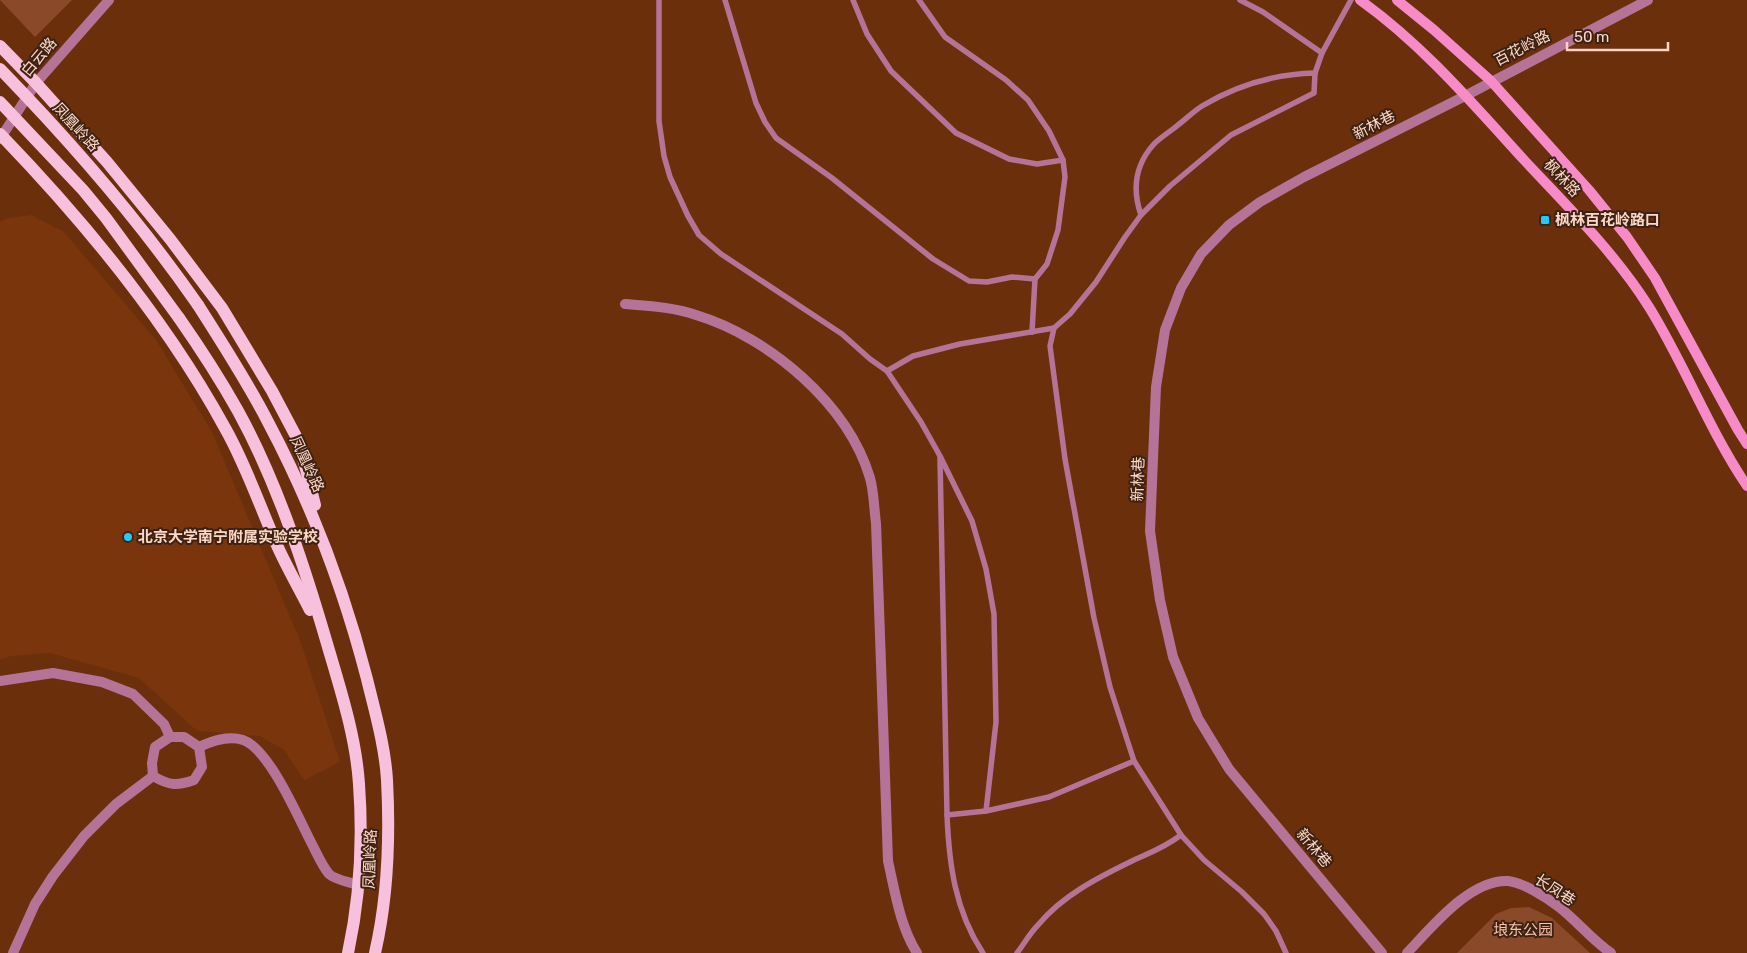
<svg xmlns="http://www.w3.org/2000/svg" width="1747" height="953" font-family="Rubik,'Noto Sans SC',sans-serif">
<rect width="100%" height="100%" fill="#6c2f0c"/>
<!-- built -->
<path fill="#7a350c" d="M31 215 64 232 156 340 212 432 301 643 340 762 304 780 284 750 260 736 197 731 139 678 50 653 10 656 0 660V222L9 218Z"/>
<!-- green -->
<g fill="#8a4929">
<path d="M0 0H72L35 37Z"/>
<path d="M1529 907 1552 918 1590 953H1457L1496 914 1511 908Z"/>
</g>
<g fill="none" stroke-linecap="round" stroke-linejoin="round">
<!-- service -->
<g stroke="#b67398" stroke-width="5.5">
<path d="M659 0V121L664 156 670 177 688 216 699 235 721 254 842 334 870 359 887 371"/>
<path d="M725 0 756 103 765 122 776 138 832 178 933 259 969 281 987 282 1012 277 1035 279"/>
<path d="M853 0 867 34 891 71 956 133 1009 159 1037 164 1063 160"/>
<path d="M919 0 945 37 1006 80 1028 100 1049 131 1063 160 1065 177 1058 230 1047 264 1035 279 1032 332"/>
<path d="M1240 0 1263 12 1322 53"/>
<path d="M1141 215C1132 189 1135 165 1154 144 1161 137 1171 131 1178 125 1186 119 1194 111 1202 106 1237 85 1275 74 1315 73"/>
<path d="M1054 328 1050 346 1065 459 1094 618 1110 687 1134 761 1181 835 1204 860 1242 892 1264 914 1276 931 1286 953"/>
<path d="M940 458 947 815"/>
<path d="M986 811 1049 797 1134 761"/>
<path d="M983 953C955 911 949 864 947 815L986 811 996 722 994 614 986 569 972 521 940 456 921 422 887 371 913 356 960 344 1054 328 1070 314 1096 282 1125 237 1141 215 1170 186 1231 135 1314 93 1315 73 1322 53 1351 0"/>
<path d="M1017 953C1024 944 1030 933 1038 925 1062 896 1097 878 1130 862 1149 853 1164 848 1181 835"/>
</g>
<!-- minor -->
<g stroke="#b67398" stroke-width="10">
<path d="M0 139 36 83 109 0"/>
<path d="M625 304C649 306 673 307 696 315 769 337 848 404 870 478 874 492 874 509 876 523L888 861C895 892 900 926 917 953"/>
<path d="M0 681 53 673 102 682 133 694 164 724 170 737"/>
<path d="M170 737H184L199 747 202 767 194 780C177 786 170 786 153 776L152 763 155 747Z"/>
<path d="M199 747C212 741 228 735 243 740 270 749 300 822 314 848 318 856 323 867 329 874 335 880 350 882 358 885"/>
<path d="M13 953 35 904 53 876 84 836 116 804 153 776"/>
<path d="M1382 953 1229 769 1198 718 1173 657 1160 600 1150 531 1156 387 1165 330 1181 288 1201 254 1229 225 1260 202 1304 177 1465 96"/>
<path d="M1407 953C1431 928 1470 879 1508 881 1524 883 1546 897 1559 907 1577 921 1592 940 1611 953"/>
</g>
<!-- tertiary -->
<path stroke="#b67398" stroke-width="10" d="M1465 96 1648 0"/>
<!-- secondary -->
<g stroke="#f68bc7" stroke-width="10">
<path d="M1360 0C1423 45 1473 104 1525 161 1568 207 1615 253 1649 307 1685 365 1709 430 1747 486"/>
<path d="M1397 0 1434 30 1491 81 1589 190 1627 237 1655 278 1738 430 1747 444"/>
</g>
<!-- primary -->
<g stroke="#f7c0dc" stroke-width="12">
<path d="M0 46 36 83 107 162 170 239 222 308 272 391 299 442 315 505"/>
<path d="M0 134C85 222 166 320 225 428 246 465 259 504 276 543 286 566 299 588 310 610"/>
<path d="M198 305C222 343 247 381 268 422 311 503 344 590 367 679 375 712 385 746 387 780 390 837 388 897 375 953"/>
<path d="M179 318C200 348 220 379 238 411 278 484 305 568 328 647 341 691 356 738 359 784 363 840 360 898 348 953"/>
</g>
<!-- primary-bridge -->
<g stroke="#f7c0dc" stroke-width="12">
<path d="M0 69C72 143 139 220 198 305"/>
<path d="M0 102 83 190 106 218 179 318"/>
</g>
</g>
<!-- markers -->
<g fill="#22c9fd" stroke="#3d2214" stroke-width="2">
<rect x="1540" y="215" width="10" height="10" rx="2.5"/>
<circle cx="128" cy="537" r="5"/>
</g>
<g text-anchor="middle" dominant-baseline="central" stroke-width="4" stroke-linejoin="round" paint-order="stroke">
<!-- street labels -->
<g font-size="15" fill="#fdd7c6" stroke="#3d2214">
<text transform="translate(1522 48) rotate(-27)">百花岭路</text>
<text transform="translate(39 57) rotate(-50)">白云路</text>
<text transform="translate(1374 125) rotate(-27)">新林巷</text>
<text transform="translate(76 127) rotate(47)">凤凰岭路</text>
<text transform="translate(1562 178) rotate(47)">枫林路</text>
<text transform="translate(307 464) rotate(65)">凤凰岭路</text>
<text transform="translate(1138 479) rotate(-88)">新林巷</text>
<text transform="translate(1314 848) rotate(50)">新林巷</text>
<text transform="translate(370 859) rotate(-88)">凤凰岭路</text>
<text transform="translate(1555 890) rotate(33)">长凤巷</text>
</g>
<!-- poi labels -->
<g font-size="15" font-weight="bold" fill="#fdd7c6" stroke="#3d2214" text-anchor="start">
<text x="1555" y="220">枫林百花岭路口</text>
<text x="138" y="537">北京大学南宁附属实验学校</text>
</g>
<!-- park labels -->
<g font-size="15" fill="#fbc3a8" stroke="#3d2214">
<text x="1523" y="930">埌东公园</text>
</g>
</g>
<!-- scale -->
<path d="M1567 42v8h101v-8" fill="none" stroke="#fdd7c6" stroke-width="2.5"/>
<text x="1574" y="42" font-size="15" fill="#fdd7c6" stroke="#3d2214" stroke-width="4" paint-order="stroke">50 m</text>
</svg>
